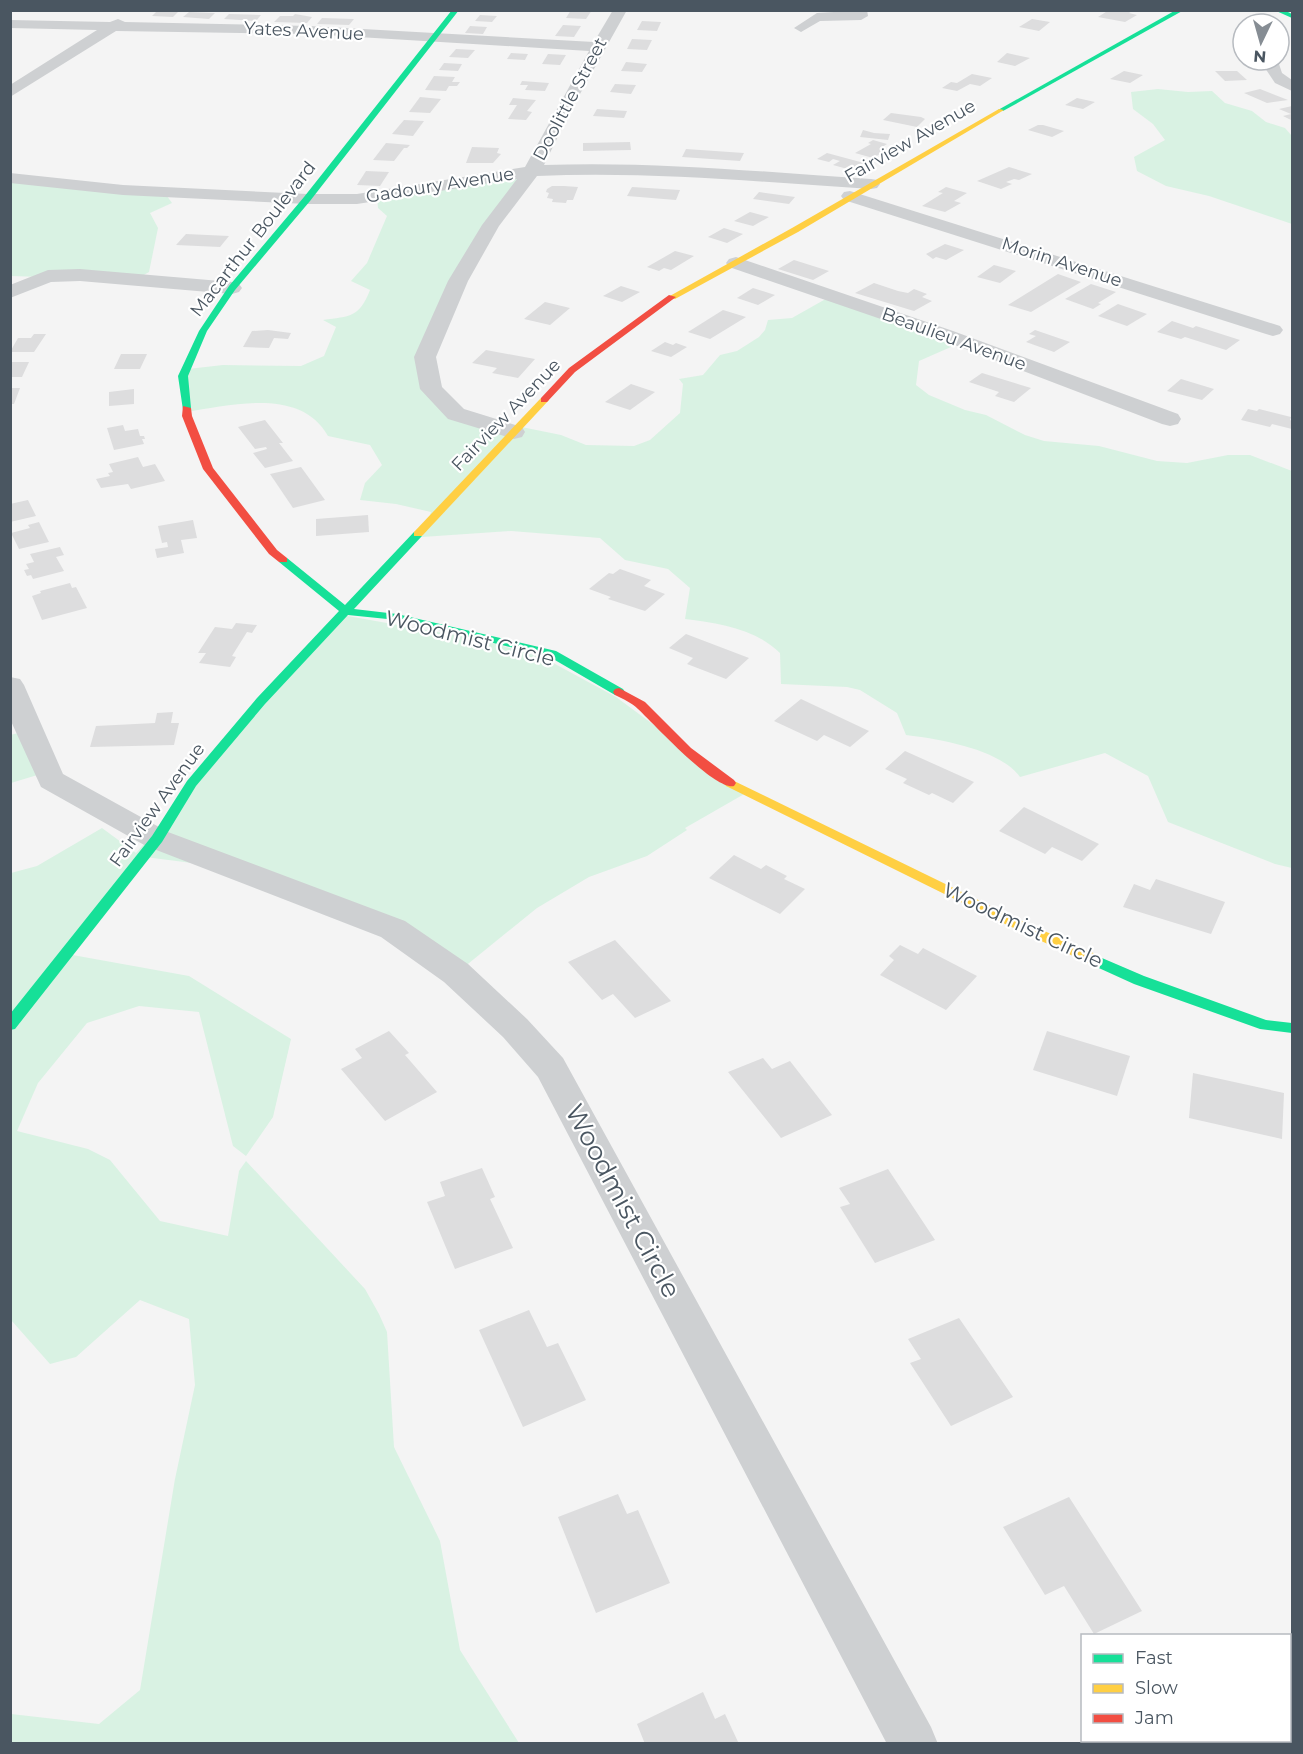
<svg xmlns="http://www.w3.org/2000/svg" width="1303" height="1754" font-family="Montserrat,sans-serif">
<rect width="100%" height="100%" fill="#f4f4f4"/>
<!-- green -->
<g fill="#d9f2e3">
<path d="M1158 89 1188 92 1212 91 1225 103 1252 111 1266 122 1285 128 1292 136V224L1209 196 1166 186 1137 171 1134 157 1165 140 1153 124 1133 109 1131 92Z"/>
<path d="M521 173 426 349 452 413 561 435 586 445 634 446 650 440 680 413 683 384 679 379 703 375 720 355 737 351 759 337 765 330 768 320 792 318 831 296 960 343 919 361 916 385 929 395 965 410 986 415 1025 435 1044 441 1099 446 1157 461 1187 463 1228 455H1250L1292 471V868L1275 864 1168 822 1148 776 1105 753 1020 777C1000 749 939 739 906 735L897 713 860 690 847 687 781 684 780 653C756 629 718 623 685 619L690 588 668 569 625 560 600 538 511 531 422 537 431 512 396 504 360 500 365 483 382 465 370 445 328 436C301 387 231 405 186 412L188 369 223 365 301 366 324 356 336 327 323 320C350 316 359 318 370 290L351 281 367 263 387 216 378 208 377 196Z"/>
<path d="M10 179 164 192 172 203 150 213 158 228 149 272 135 280 11 276Z"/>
<path d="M342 615 482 640 544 658 616 697 746 793 685 828 687 830 647 856 589 877 537 908 458 972 410 941 200 864 137 856 67 954 189 976 291 1039 273 1117 246 1156 233 1146 199 1012 139 1006 87 1023 38 1083 17 1131 88 1149 110 1160 160 1221 228 1236 239 1171 246 1161 365 1289 379 1314 387 1332 394 1447 440 1541 460 1650 519 1743H11V1714L99 1724 140 1690 175 1479 195 1385 189 1319 140 1300 76 1357 50 1364 11 1320V873L37 866 102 828 136 853Z"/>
<path d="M23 732 44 773 11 783 10 735Z"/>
</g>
<!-- building -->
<g fill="#ddddde">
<path d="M158 10H160L179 11 173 17 152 16Z"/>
<path d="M571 10H592L586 19 566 18Z"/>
<path d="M1109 10H1134L1129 13 1137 15 1125 22 1098 17Z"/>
<path d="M189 12 215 13 209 19 183 17Z"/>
<path d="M229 14 261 15 256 21 224 19Z"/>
<path d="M295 14 312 17 307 23 274 22 280 16H293Z"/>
<path d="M480 15 497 16 492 22 475 21Z"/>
<path d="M322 18 354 19 349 25 317 24Z"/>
<path d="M1032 19 1050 22 1039 31 1019 27Z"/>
<path d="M642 21 661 22 657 31 637 30Z"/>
<path d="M563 25 581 26 574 37 555 36Z"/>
<path d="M470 26 487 27 483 34 465 33Z"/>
<path d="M632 39 652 40 647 50 627 49Z"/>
<path d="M456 49 475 50 468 58 449 57Z"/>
<path d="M511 53 528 54 525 60 507 59Z"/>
<path d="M1007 53 1030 58 1015 66 997 62Z"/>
<path d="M548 54 566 55 560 65 542 64Z"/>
<path d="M626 62 647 64 642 72 621 71Z"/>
<path d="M444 63 462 64 458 71 439 70Z"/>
<path d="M1124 71 1143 75 1130 83 1110 79Z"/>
<path d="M1215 71H1237L1247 80 1225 81Z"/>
<path d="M972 74 992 78 980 86 970 84 957 91 942 88 951 82 957 83Z"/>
<path d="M434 76 455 77 452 82H460L457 86H449L446 91 425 90Z"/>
<path d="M522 81 549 83 545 91 525 90 528 85H520Z"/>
<path d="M615 84 636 85 631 94 610 92Z"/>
<path d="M1260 89 1288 100 1267 103 1244 93Z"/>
<path d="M420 97 441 99 430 113 409 112Z"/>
<path d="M513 98 536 100 527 111 532 112 526 120 508 119 517 105H509Z"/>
<path d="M1077 98 1095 102 1083 109 1065 105Z"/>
<path d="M1292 106 1291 120 1283 116 1291 114 1279 109Z"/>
<path d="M597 109 627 111 624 118 593 116Z"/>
<path d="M891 113 921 117 925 119 917 127 883 120Z"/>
<path d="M404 120 424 121 413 136 392 134Z"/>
<path d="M1038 125H1043L1064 131 1052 137 1028 130Z"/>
<path d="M863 130 874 133 890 134 888 140 860 137Z"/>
<path d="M873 140 887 144 879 149 885 151 873 158 855 153 871 144 868 143Z"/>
<path d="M630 142 631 150 583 151V143Z"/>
<path d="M386 143 410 145 407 148H404L394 161 373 160Z"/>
<path d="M472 147 499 148 497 153 501 154 493 163H466Z"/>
<path d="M686 149 744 153 740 161 682 157Z"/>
<path d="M827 153 864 163 851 170 833 165 840 161 833 159 829 162 817 159Z"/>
<path d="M1009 167 1032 174 1019 180 1014 179 1006 182 1012 184 1001 189 977 181Z"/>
<path d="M366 171 389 172 380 186 357 185Z"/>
<path d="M552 186H564L578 187 573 200H567L566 203 552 202 553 199 547 198 549 193 546 192 547 189Z"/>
<path d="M632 187 680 190 676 200 627 196Z"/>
<path d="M946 187 967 193 954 201 961 203 945 212 922 206 943 193 938 192Z"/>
<path d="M759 192 795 197 789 204 753 199Z"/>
<path d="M750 212 769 217 753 226 734 221Z"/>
<path d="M724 228 743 234 727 243 708 237Z"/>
<path d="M186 234 229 236 220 247 176 245Z"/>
<path d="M945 244 964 250 946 260 936 257 933 259 926 254Z"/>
<path d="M675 251 694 256 671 270 664 268 659 271 647 267Z"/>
<path d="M794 260 829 271 813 280 778 269Z"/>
<path d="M994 265 1016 271 1000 283 977 277Z"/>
<path d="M1058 274 1081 282 1031 312 1008 305Z"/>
<path d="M874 283 898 291 908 293 914 289 927 294 922 297 932 301 914 311 855 293Z"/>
<path d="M1091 284 1116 292 1098 303 1101 304 1093 309 1065 299Z"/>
<path d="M621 286 640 292 622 302 603 296Z"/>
<path d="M753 288 775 295 758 305 737 298Z"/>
<path d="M545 302 570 308 550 325 524 319Z"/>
<path d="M1118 304 1147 314 1127 326 1098 316Z"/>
<path d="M723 310 746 317 710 339 688 332Z"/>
<path d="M1172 321 1193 328 1196 326 1240 340 1226 350 1185 337 1181 339 1157 332Z"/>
<path d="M268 330 291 333 288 339 274 338 269 348 243 347 252 331Z"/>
<path d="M1035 330 1070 342 1054 352 1026 342 1036 336 1029 334Z"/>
<path d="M34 334H46L34 352H10L18 338H31Z"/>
<path d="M665 342 673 345 676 343 687 347 671 357 651 351Z"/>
<path d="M486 350 535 359 518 378 492 373 497 368 472 363Z"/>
<path d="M121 354H147L140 369H114Z"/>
<path d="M10 362H29L22 377H10Z"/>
<path d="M982 373 1031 388 1014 402 995 396 999 392 969 382Z"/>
<path d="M1181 379 1214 389 1202 400 1167 391Z"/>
<path d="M631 384 655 392 630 410 605 402Z"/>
<path d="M10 388H20L14 404H10Z"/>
<path d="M134 389V404L109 406V392Z"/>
<path d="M1248 409 1257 411 1259 409 1291 417 1290 420 1292 421V429L1272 424 1270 427 1241 420Z"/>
<path d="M265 420 283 443H279L293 461 265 468 253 453 267 449 266 447 255 449 238 427Z"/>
<path d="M123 425 125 431 138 429 140 436H144L145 439H142L144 444 114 450 107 428Z"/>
<path d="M138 457 143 467 155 464 165 481 131 489 128 484 101 488 96 479 110 476 108 473 113 472 109 464Z"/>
<path d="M301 467 325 500 293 508 270 474Z"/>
<path d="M28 500 36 516 10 522V504Z"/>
<path d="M368 515 369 532 316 536V519Z"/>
<path d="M193 520 197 538 181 540 184 553 157 558 155 549 168 547 167 542 162 543 158 526Z"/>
<path d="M39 522 49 542 19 549 11 533 30 528 28 525Z"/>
<path d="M60 547 64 555 56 557 64 571 33 579 31 575 27 576 24 570 29 569 26 564 34 562 30 554Z"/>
<path d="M620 569 651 580 644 586 665 594 645 611 608 599 611 597 589 589 609 573 613 574Z"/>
<path d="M70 583 72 588 76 587 87 608 42 620 32 596 41 593 40 591Z"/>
<path d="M236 623 257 625 252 633 247 632 232 656 236 657 230 667 199 663 206 653H198L215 627 232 629Z"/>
<path d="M686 634 749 658 726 679 687 664 693 658 669 648Z"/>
<path d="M801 699 869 731 850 747 824 735 817 741 774 721Z"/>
<path d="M173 712 171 723H179L174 745 90 747 96 726 155 723 157 713Z"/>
<path d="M905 751 974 782 953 803 932 793 929 795 903 783 907 779 885 769Z"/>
<path d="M1024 807 1099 844 1082 861 1052 847 1045 854 999 831Z"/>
<path d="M734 855 761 869 766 865 787 876 784 879 805 889 780 914 709 878Z"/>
<path d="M1156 879 1225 902 1211 934 1123 907 1134 884 1150 890Z"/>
<path d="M615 940 671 1001 635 1018 613 994 602 1000 568 962Z"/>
<path d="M900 945 918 954 923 948 977 976 946 1010 880 975 894 960 889 956Z"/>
<path d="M389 1031 409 1053 405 1055 437 1092 385 1121 341 1069 362 1058 355 1049Z"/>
<path d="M1047 1031 1130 1056 1117 1096 1033 1070Z"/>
<path d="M763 1058 772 1069 790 1061 832 1115 781 1138 728 1072Z"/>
<path d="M1193 1073 1284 1093 1282 1139 1189 1118Z"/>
<path d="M482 1168 495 1197 490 1199 513 1248 455 1269 427 1202 445 1196 440 1182Z"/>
<path d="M888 1169 935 1240 875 1263 840 1207 850 1204 839 1188Z"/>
<path d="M529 1310 547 1347 558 1343 586 1400 523 1427 479 1330Z"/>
<path d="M959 1318 1013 1397 951 1426 910 1363 921 1359 908 1339Z"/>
<path d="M618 1494 627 1514 638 1510 670 1583 596 1613 558 1517Z"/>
<path d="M1069 1497 1142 1611 1094 1634 1064 1586 1045 1595 1003 1527Z"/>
<path d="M703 1692 715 1719 725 1714 739 1744H645L637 1724Z"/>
<path d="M1141 1740H1196L1198 1744H1135Z"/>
</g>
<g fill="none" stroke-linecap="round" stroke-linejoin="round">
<!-- street -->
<g fill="#ced0d2" fill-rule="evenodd">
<path d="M613 10H627L571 110 544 165C653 161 762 172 871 179L877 180 880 184 877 188 871 189C760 182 648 171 537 176L499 226 468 281 436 357 442 387 464 409 522 427 525 432 522 437 514 439 448 419 420 389 414 357 448 281 482 225 517 179 357 204H307L123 195 10 183V173L123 185 307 194H357L525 167 589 51 309 34 116 31 10 97V85L97 30 10 28V20L110 22 118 19 125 22 309 26 594 42Z"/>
<path d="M867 10 868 16 861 20 820 21 801 32 794 28 817 13Z"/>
<path d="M1279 57 1282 60 1279 64 1282 73 1292 80V91L1275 83 1265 68V60H1279Z"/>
<path d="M850 191 1280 326 1283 330 1280 334 1273 336 1266 334 844 200 841 196 844 192Z"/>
<path d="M736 257 953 331 1178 414 1181 419 1178 424 1170 426 1162 424 939 339 729 267 726 263 729 259Z"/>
<path d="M80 269 232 282 239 284 242 288 239 292 232 294 80 281 51 282 10 298V285L48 270Z"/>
<path d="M10 677 20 679 24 685 63 774 168 832 405 921 468 964 527 1019 563 1058 931 1727 938 1744H887L538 1077 503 1037 444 982 381 937 146 846 41 787 10 719Z"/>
</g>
<!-- fast -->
<g fill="#16e098" fill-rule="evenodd">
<path d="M452 10H459L310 201 235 290 207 331 188 376 191 408 183 410 178 376 199 331 229 286 304 197Z"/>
<path d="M1176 10H1184L1003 111 998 110Z"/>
<path d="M1274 10H1284L1292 14V18Z"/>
<path d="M418 531 422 532V536L354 609 397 614 556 651 623 689 625 692 623 695H615L548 656 397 620 348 615 265 704 196 786 162 842 15 1029 10 1030V1014L152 836 187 781 257 698 339 611 279 562V558H287L345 605 414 532Z"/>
<path d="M1095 955 1144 976 1266 1020 1292 1023V1033L1260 1029 1134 984 1090 964 1088 960 1090 956Z"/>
</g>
<!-- slow -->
<g fill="#ffcf43" fill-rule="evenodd">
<path d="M999 109 1004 110 798 232 675 299 668 297 792 228Z"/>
<path d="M541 398 549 400 422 536H414V532Z"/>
<path d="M730 779 1011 916 1100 956 1102 960 1100 964H1090L1001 922 726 786 724 783Z"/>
</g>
<!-- jam -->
<g fill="#f24e42" fill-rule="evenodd">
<path d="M669 295 676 297 575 372 547 402H541V398L569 368Z"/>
<path d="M183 406 191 408 192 416 213 468 277 550 287 558V562H279L269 554 203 469 182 416Z"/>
<path d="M619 688 645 702 691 748 734 780 736 783 734 786C715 791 654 724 638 709 632 703 623 699 615 695L613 692 615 689Z"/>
</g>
</g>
<g text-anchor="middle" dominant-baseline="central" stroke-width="4.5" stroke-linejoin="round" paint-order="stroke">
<!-- far-street labels -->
<g font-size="18" fill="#4a5661" stroke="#fff">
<text transform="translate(304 31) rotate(3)">Yates Avenue</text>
<text transform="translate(570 99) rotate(-62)">Doolittle Street</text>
<text transform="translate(910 141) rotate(-30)">Fairview Avenue</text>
<text transform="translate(440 185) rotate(-9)">Gadoury Avenue</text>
<text transform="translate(253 239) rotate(-52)">Macarthur Boulevard</text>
<text transform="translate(1062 262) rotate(18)">Morin Avenue</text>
<text transform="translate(954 339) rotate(20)">Beaulieu Avenue</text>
<text transform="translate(506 415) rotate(-46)">Fairview Avenue</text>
<text transform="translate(157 805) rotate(-54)">Fairview Avenue</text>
</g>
<!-- street labels -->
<g font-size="21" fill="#4a5661" stroke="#fff">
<text transform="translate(470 638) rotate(14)">Woodmist Circle</text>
<text transform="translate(1023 925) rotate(25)">Woodmist Circle</text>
</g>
<!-- near-street labels -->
<g font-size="26" fill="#4a5661" stroke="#fff">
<text transform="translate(623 1201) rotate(62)">Woodmist Circle</text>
</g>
</g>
<!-- border -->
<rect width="1303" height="1754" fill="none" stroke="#4a5661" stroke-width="24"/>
<!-- legend -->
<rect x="1081" y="1634" width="210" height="108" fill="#ffffff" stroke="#b7bbc0" stroke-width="1.5"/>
<rect x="1093" y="1654" width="30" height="9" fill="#16e098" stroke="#b7bbc0" stroke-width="1.5"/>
<text x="1135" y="1664" font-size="18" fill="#4a5661">Fast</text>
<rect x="1093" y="1684" width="30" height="9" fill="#ffcf43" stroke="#b7bbc0" stroke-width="1.5"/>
<text x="1135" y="1694" font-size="18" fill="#4a5661">Slow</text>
<rect x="1093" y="1714" width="30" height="9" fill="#f24e42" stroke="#b7bbc0" stroke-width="1.5"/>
<text x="1135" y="1724" font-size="18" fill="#4a5661">Jam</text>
<!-- north arrow -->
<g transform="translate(1261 42) rotate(185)"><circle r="28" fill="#ffffff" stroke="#b7bbc0" stroke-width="1.5"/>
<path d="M0-4.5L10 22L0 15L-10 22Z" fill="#868d94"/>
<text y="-9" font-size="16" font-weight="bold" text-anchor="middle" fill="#4a5661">N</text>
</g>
</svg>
